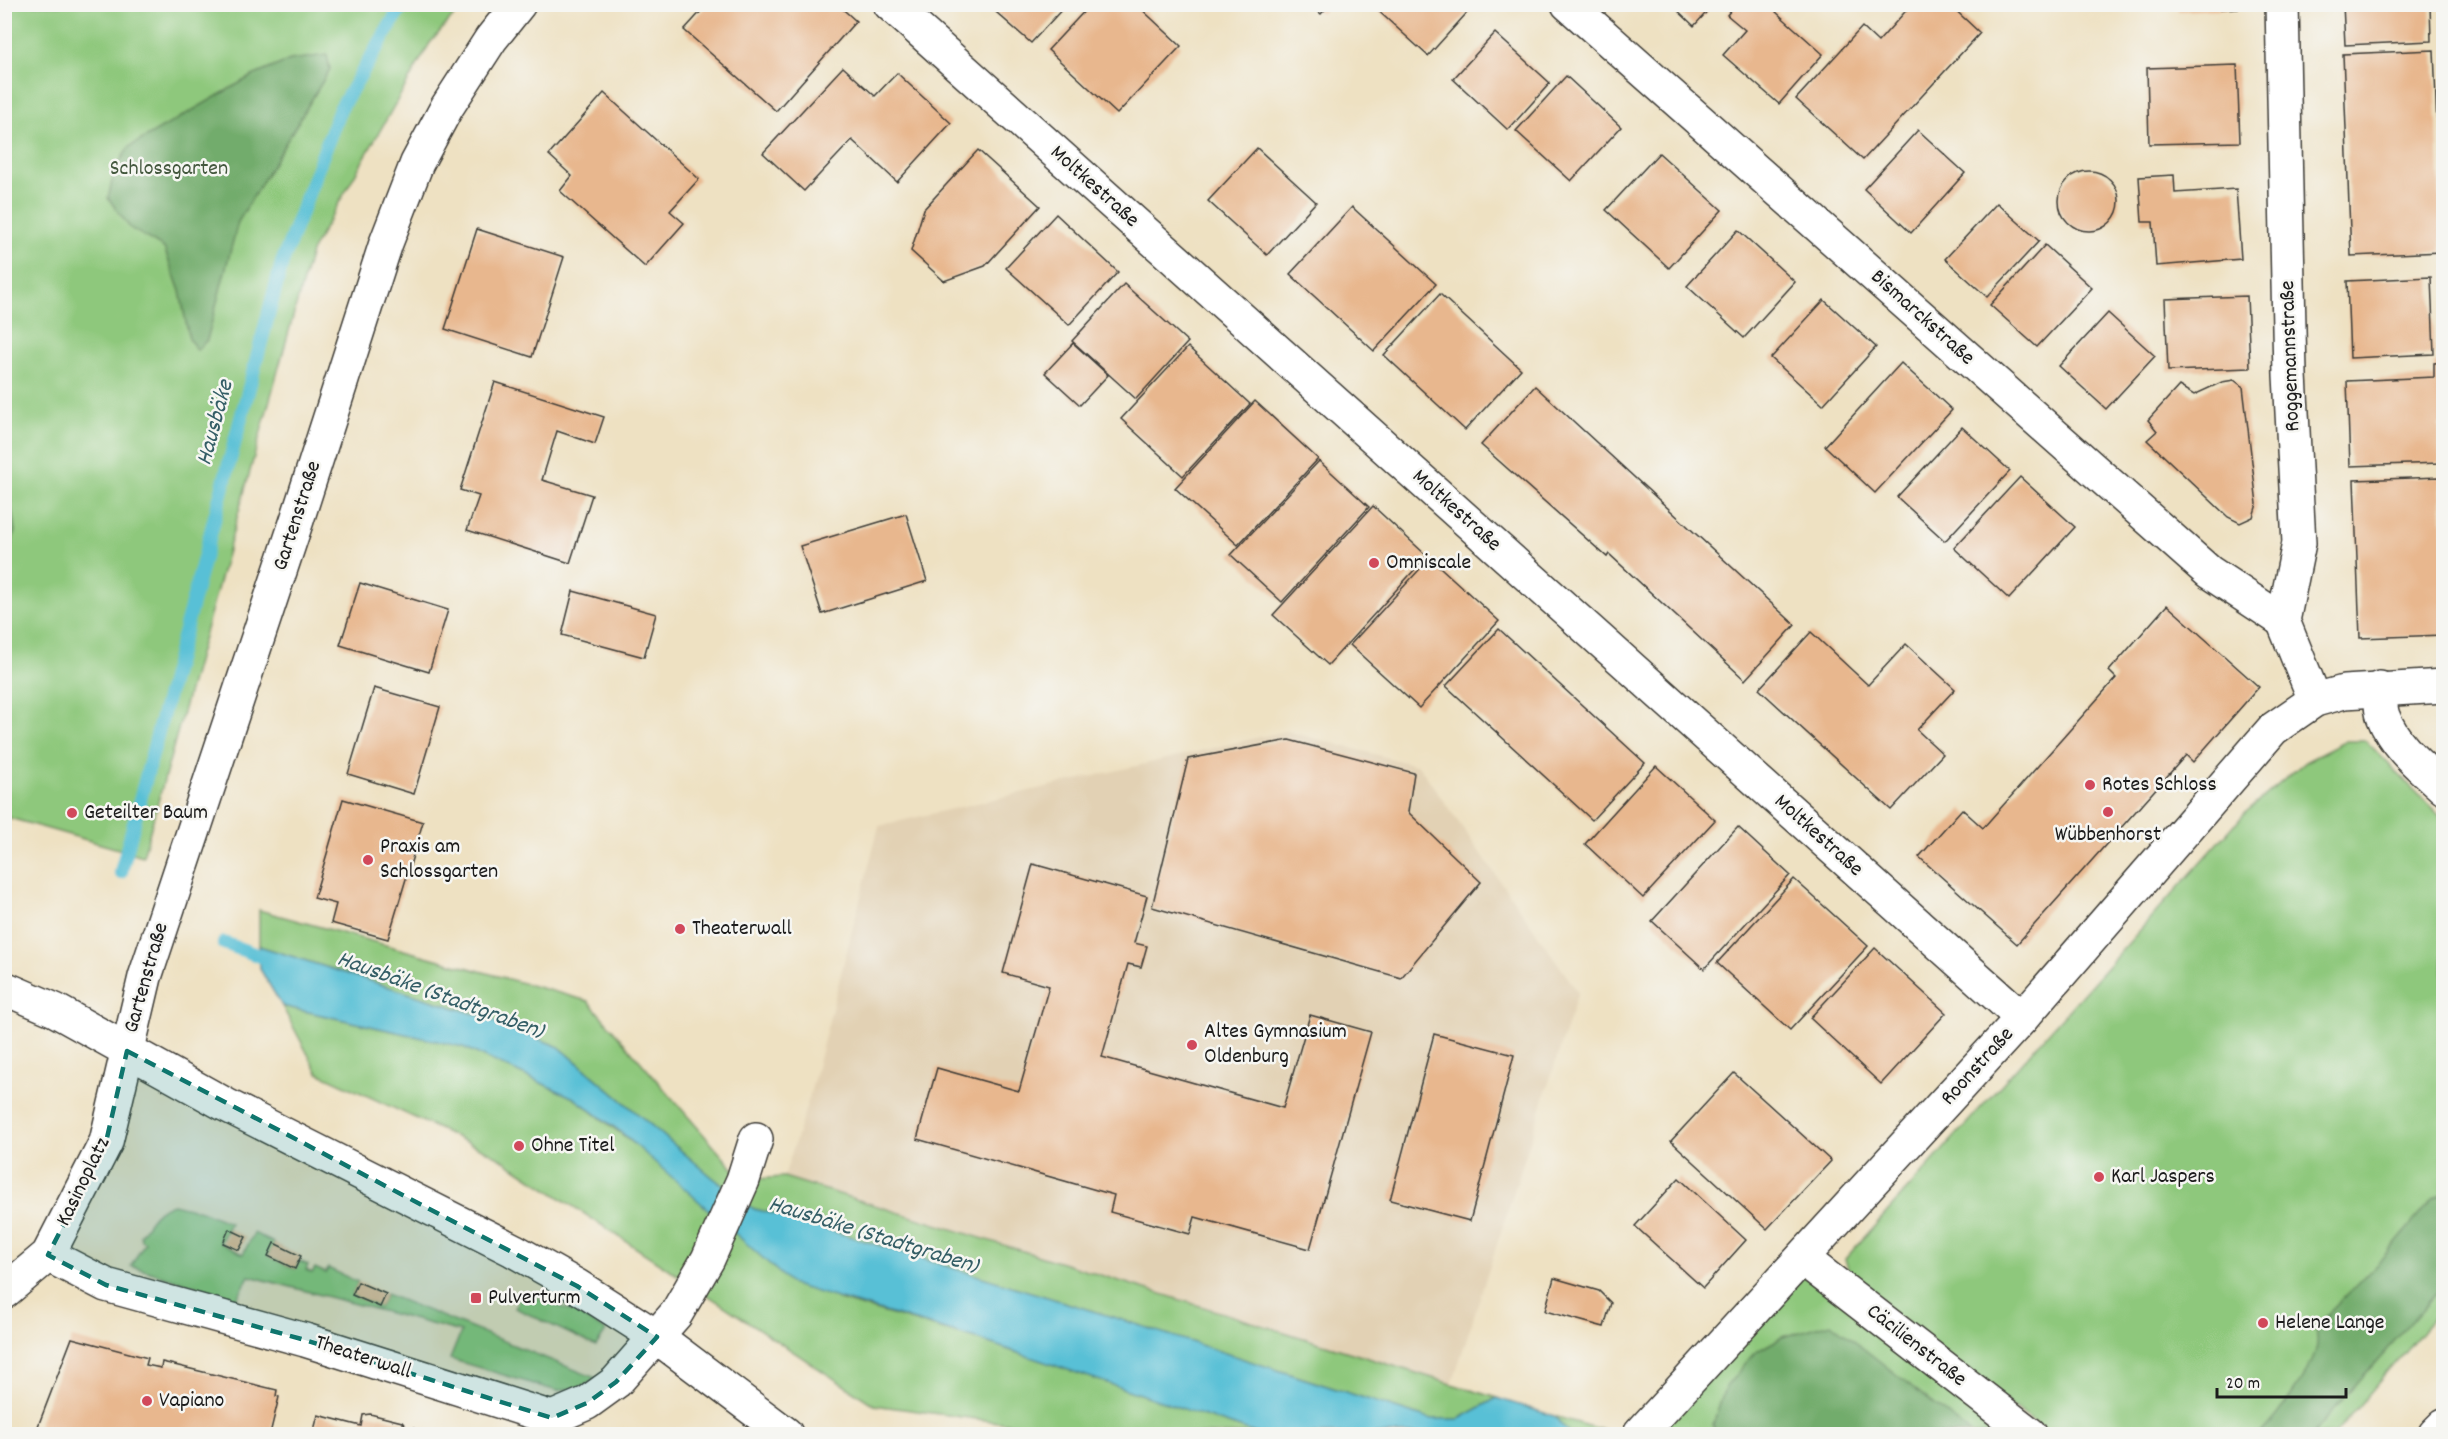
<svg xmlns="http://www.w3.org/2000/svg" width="2448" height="1439" font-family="Dekko,sans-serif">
<rect width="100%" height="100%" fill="#f6f6f2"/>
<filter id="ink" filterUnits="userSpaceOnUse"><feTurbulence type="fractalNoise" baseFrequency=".0167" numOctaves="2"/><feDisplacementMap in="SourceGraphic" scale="12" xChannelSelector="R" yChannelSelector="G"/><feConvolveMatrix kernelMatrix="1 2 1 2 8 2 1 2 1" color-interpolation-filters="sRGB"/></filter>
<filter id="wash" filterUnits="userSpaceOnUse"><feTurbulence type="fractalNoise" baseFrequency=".008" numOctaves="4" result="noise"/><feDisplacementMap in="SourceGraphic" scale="24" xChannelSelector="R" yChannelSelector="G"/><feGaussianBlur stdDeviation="1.35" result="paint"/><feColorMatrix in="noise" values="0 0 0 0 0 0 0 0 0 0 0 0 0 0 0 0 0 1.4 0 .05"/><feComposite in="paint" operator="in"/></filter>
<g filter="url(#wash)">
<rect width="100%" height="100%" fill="#eee1c2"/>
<!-- built -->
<path fill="#e2d1b4" d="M1286 731 1419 766 1578 992 1452 1384 784 1177 809 1098 879 826Z"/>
<!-- green -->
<g fill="#8ec87c" stroke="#55724c" stroke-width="1.5">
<path d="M4 5H463L430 43 311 252 143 856 6 817 5 821Z"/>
<path d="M2346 741H2366L2443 819V1306L2335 1434H2050L1854 1290 1845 1259 2246 812 2305 762Z"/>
<path d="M259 910 588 1001 743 1180 784 1177 1497 1398 1459 1419H1429L1132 1323 783 1216 754 1209 712 1177 559 1047 484 1017 259 946Z"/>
<path d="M282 1006 463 1047 574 1098 839 1300 980 1340 1258 1434H1087L874 1405 497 1156 318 1073Z"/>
<path d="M173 1204 201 1211 230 1223 220 1243 243 1254 254 1233 274 1243 268 1256 295 1269 299 1261 308 1265 306 1270 312 1273 315 1268 326 1273 328 1268 358 1282 352 1295 380 1307 386 1294 598 1379 580 1387 557 1391 450 1359 461 1332 249 1276 237 1299 131 1266 145 1242 141 1240 140 1235C150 1221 156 1209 173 1204Z"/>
<path d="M1802 1258 2030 1434H1640Z"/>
<path d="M522 1292 577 1313 606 1331 596 1346 515 1308Z"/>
<path d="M1554 1416 1617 1434 1589 1432 1586 1434H1570Z"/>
</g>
<!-- forest -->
<g fill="#72ac6c" stroke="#476444" stroke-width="1.5">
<path d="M327 55 330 69 238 222 207 340 197 350 189 339 180 291 164 248 130 228 108 198 115 169 129 147 250 77 290 60Z"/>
<path d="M5 463 15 531 9 554H5Z"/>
<path d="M2443 1193V1286L2312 1434H2260C2277 1417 2313 1369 2317 1345 2318 1339 2316 1332 2316 1326L2383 1258 2433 1198Z"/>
<path d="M1831 1323 1972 1434H1716L1713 1425 1725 1388 1754 1353 1782 1337Z"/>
</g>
<!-- water -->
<path fill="#58c0d6" stroke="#3a6e79" stroke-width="1.5" d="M259 946 484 1017 559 1047 712 1177 754 1209 783 1216 1132 1323 1429 1419H1459L1497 1398 1554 1416 1570 1434H1258L980 1340 793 1285 621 1132 574 1098 463 1047 282 1006 260 969Z"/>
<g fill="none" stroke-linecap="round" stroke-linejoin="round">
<!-- stream -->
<g stroke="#58c0d6" stroke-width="14">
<path d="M121 872 282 263 340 109 403 4"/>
<path d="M224 943 276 962"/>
</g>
</g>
<g id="blocks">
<!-- building -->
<g fill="#e8b78e">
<path d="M703 4H837L856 21 776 111 684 30 705 7Z"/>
<path d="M1091 4H1136L1181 46 1117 114 1048 50Z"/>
<path d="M1310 4H1330L1321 14Z"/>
<path d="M1377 4H1475L1428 56 1374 7Z"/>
<path d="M1671 4H1714L1694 26Z"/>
<path d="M1736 4H1782L1776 12 1823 54 1779 104 1723 55 1745 30 1727 15Z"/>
<path d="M1912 4H1949L1980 33 1863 160 1796 99 1862 27 1878 42Z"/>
<path d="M2178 4H2237L2238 8 2178 11Z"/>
<path d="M2343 4H2430L2431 41 2345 45Z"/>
<path d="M988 5H1066L1031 43Z"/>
<path d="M1495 33 1550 83 1508 130 1453 79Z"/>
<path d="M2434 50 2442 252 2351 256 2343 54Z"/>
<path d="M2237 65 2240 142 2149 144 2147 68Z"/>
<path d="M843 67 875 96 897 73 951 123 897 182 852 140 804 191 763 153Z"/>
<path d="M1566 76 1621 127 1571 181 1516 131Z"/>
<path d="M604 93 699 179 670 211 684 223 645 267 560 191 572 176 549 155Z"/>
<path d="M1918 130 1965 173 1911 233 1864 189Z"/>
<path d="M1257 148 1316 202 1267 255 1208 201Z"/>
<path d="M978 150 1040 206 985 266 944 281 911 251 924 209Z"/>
<path d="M1659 153 1722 210 1669 268 1606 210Z"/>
<circle cx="2089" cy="201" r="30"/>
<path d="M2174 175 2175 193 2236 189 2241 259 2156 266 2153 222H2142L2139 177Z"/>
<path d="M1997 203 2039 241 1987 297 1945 259Z"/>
<path d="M1352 207 1436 284 1374 351 1290 274Z"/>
<path d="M1056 214 1118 272 1069 325 1006 268Z"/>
<path d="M477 229 564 257 532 357 445 329Z"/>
<path d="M1738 230 1795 282 1744 338 1687 286Z"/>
<path d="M2045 245 2092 288 2037 347 1990 305Z"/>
<path d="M2431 277 2434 354 2350 358 2347 281Z"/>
<path d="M1124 284 1188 342 1136 399 1072 341Z"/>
<path d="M1440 294 1521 369 1465 430 1384 355Z"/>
<path d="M2247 296 2250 368 2168 371 2165 299Z"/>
<path d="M1824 300 1876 347 1823 405 1771 358Z"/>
<path d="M2108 313 2155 356 2106 409 2059 366Z"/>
<path d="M1073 343 1108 375 1080 405 1045 373Z"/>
<path d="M1188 347 1250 404 1183 476 1121 419Z"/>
<path d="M2444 362V424H2439L2440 463 2350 466 2347 381 2434 377V363Z"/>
<path d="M1901 363 1952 410 1875 493 1825 446Z"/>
<path d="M2234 380 2243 387 2257 504 2253 517 2240 523 2228 517 2147 440 2157 431 2148 420 2179 386 2194 395 2222 382Z"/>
<path d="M495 382 604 417 595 444 557 431 542 480 592 495 570 563 467 530 479 496 460 490Z"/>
<path d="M1535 386 1795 625 1745 680 1609 554 1607 557 1481 445Z"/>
<path d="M1255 401 1318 459 1238 545 1175 488Z"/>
<path d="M1962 427 2010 471 1945 541 1897 497Z"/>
<path d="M1319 461 1369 507 1282 602 1231 555Z"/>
<path d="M2020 477 2075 527 2009 599 1954 548Z"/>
<path d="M2440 477 2444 553V635L2360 638 2354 480Z"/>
<path d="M1373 506 1427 556 1328 665 1273 615Z"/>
<path d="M906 514 927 581 822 614 800 546Z"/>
<path d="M1430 558 1499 621 1419 708 1350 645Z"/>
<path d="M360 583 448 610 429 672 340 645Z"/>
<path d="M573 591 656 614 644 657 562 635Z"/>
<path d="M2167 605 2259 687 2193 762 2186 755 2017 944 1919 857 1962 809 1983 828 2116 678 2109 671Z"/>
<path d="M1499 629 1645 763 1592 820 1446 686Z"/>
<path d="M1811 632 1868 685 1906 644 1955 689 1917 730 1943 754 1891 810 1759 689Z"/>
<path d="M374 688 440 707 414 794 348 774Z"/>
<path d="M1289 740 1414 773 1408 812 1481 882 1401 978 1152 907 1188 759Z"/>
<path d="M1656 766 1715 820 1643 898 1585 844Z"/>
<path d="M343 799 423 822 388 939 331 923 336 904 314 898Z"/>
<path d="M1738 827 1790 875 1704 969 1652 921Z"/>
<path d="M1033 864 1147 896 1134 943 1147 946 1141 967 1128 964 1102 1057 1283 1108 1310 1015 1371 1032 1310 1249 1195 1217 1190 1234 1110 1212 1114 1195 917 1139 937 1068 1019 1091 1049 986 1003 973Z"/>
<path d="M1794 879 1868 946 1790 1030 1717 963Z"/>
<path d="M1875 948 1946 1013 1881 1084 1810 1018Z"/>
<path d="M1434 1034 1514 1055 1470 1221 1390 1200Z"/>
<path d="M1734 1073 1831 1161 1767 1229 1671 1141Z"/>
<path d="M1679 1178 1746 1240 1703 1288 1635 1226Z"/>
<path d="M229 1229 246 1237 239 1250 223 1243Z"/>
<path d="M274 1243 301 1256 295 1269 268 1256Z"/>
<path d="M1554 1278 1599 1291 1611 1303 1604 1327 1545 1311Z"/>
<path d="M358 1282 386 1294 380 1307 352 1295Z"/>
<path d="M72 1338 148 1358 146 1365 161 1368 162 1362 277 1390 276 1396 279 1397 270 1434H35Z"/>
<path d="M370 1414 402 1422 408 1429 407 1434H313L318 1415 361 1426 363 1415Z"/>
<path d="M412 1428 435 1434H410Z"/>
</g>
</g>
</g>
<g filter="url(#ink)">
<use href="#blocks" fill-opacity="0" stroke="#3c3a35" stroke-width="1.5"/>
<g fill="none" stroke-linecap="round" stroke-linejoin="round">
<!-- minor casing -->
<g stroke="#3c3a35" stroke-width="36">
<g id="minor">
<path d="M890 4 2022 1018"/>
<path d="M1568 4 2209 572 2283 621"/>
<path d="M2282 4 2290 375 2299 543 2283 621 2315 700"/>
<path d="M2380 688C2381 697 2380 708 2383 716 2394 746 2421 767 2444 788"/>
<path d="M4 988 55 1010 226 1105 513 1250 577 1286 657 1337 786 1434"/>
<path d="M48 1255 106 1285 305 1340 552 1418 587 1403 616 1382 676 1314 708 1259 743 1180 756 1139"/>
<path d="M1802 1258 2030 1434"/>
<path d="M4 1292 48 1255 106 1142 145 977 297 520 386 243 417 163 447 107 491 39 519 4"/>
<path d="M1640 1434 2022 1018 2273 729 2315 700 2344 692 2444 686"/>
<path d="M2435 1434 2444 1425"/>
</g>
</g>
<!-- minor -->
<use href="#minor" stroke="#fff" stroke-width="33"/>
</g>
</g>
<!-- marked area -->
<path fill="#0f766e" fill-opacity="0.2" stroke="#0f766e" stroke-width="4.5" stroke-dasharray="12 8" stroke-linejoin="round" d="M127 1051 577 1286 657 1337 616 1382 587 1403 552 1418 305 1340 106 1285 48 1255 106 1142Z"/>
<!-- markers -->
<g fill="#d1495b" stroke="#f6f6f2" stroke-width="2">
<circle cx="1374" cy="563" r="6"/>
<circle cx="2090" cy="785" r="6"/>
<circle cx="2108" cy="812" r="6"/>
<circle cx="72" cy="813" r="6"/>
<circle cx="368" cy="860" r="6"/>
<circle cx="680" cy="929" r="6"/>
<circle cx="1192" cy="1045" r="6"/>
<circle cx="519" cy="1146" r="6"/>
<circle cx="2099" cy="1177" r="6"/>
<rect x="470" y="1292" width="12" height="12" rx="3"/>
<circle cx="2263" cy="1323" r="6"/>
<circle cx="147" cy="1401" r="6"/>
</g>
<g text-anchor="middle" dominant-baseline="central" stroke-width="5" stroke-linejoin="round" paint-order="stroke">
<!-- park labels -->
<g font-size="22" fill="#44583e" stroke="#f6f6f2">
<text x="169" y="169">Schlossgarten</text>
</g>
<!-- street labels -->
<g font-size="22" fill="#1c1c1c" stroke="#f6f6f2">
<text transform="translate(1094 187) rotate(42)">Moltkestraße</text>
<text transform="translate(1922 318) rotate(42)">Bismarckstraße</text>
<text transform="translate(2291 356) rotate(-92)">Roggemannstraße</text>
<text transform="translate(1456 511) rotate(42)">Moltkestraße</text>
<text transform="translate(298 516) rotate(-72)">Gartenstraße</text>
<text transform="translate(1818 836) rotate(42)">Moltkestraße</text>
<text transform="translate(147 978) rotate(-74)">Gartenstraße</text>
<text transform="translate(1978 1067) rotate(-48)">Roonstraße</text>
<text transform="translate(84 1182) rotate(-64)">Kasinoplatz</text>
<text transform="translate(1916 1346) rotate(38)">Cäcilienstraße</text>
<text transform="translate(363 1358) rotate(18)">Theaterwall</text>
</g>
<!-- poi labels -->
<g font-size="22" fill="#1c1c1c" stroke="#f6f6f2" text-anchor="start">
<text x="1386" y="563">Omniscale</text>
<text x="2102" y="785">Rotes Schloss</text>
<text x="84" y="813">Geteilter Baum</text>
<text x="2108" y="835" text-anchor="middle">Wübbenhorst</text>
<text x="380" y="847">Praxis am<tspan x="380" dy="25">Schlossgarten</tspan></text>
<text x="692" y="929">Theaterwall</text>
<text x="1204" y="1032">Altes Gymnasium<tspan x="1204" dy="25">Oldenburg</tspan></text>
<text x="531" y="1146">Ohne Titel</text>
<text x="2111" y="1177">Karl Jaspers</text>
<text x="488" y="1298">Pulverturm</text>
<text x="2275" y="1323">Helene Lange</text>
<text x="159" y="1401">Vapiano</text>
</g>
<!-- water labels -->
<g font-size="24" font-style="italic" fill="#345e66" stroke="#f6f6f2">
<text transform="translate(216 423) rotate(-75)">Hausbäke</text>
<text transform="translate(440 996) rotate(20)">Hausbäke (Stadtgraben)</text>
<text transform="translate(873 1236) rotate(17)">Hausbäke (Stadtgraben)</text>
</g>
</g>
<!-- margin -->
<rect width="2448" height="1439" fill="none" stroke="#f6f6f2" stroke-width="24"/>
<!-- scale -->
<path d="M2217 1388v9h129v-9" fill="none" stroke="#1c1c1c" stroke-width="3"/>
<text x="2226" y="1388" font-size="18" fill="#1c1c1c" stroke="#f6f6f2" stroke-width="4.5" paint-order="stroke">20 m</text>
</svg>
